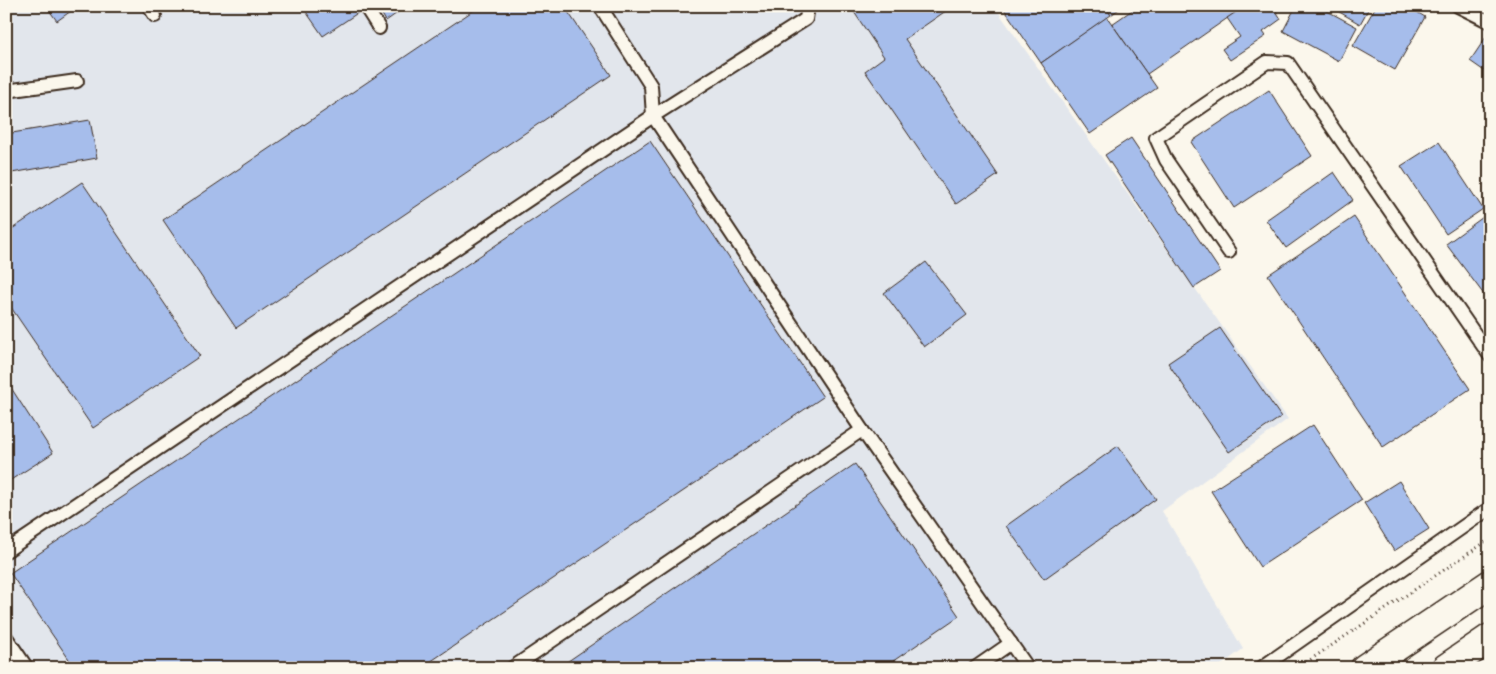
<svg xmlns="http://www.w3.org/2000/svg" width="1496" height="674" font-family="Caveat,sans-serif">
<rect width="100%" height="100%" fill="#fbf7ec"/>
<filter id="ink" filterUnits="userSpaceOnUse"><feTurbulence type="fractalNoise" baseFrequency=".02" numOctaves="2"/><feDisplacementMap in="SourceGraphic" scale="10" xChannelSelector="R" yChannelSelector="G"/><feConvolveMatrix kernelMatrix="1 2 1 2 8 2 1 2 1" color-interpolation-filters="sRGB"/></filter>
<g filter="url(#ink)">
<!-- built -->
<path fill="#e2e6ec" d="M6 6H994L1288 419 1162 511 1243 649 1217 668H6Z"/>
<!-- building -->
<g fill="#a6bdeb" stroke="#3b2a1e">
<path d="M46 6H78L57 21Z"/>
<path d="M302 6H355L359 12 323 36Z"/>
<path d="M377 6H407L386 21Z"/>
<path d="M480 6H564L611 75 236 328 163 220Z"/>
<path d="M850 6H953L905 39 998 175 956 204 865 71 884 57Z"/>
<path d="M1002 6H1105L1111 15 1041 63Z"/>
<path d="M1105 6H1123L1111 15Z"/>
<path d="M1138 6H1245L1147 74 1112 24Z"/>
<path d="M1245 6H1273L1281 19 1263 32 1266 36 1230 60 1222 49 1240 37 1227 18Z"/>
<path d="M1296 6H1318L1357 27 1339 61 1283 31Z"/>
<path d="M1329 6H1370L1360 24Z"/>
<path d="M1376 6H1407L1425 17 1395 70 1353 46Z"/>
<path d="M1107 17 1157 88 1090 134 1041 63Z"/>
<path d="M1490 31V75L1470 61Z"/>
<path d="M1269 90 1312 156 1234 208 1191 142Z"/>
<path d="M90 120 97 158 6 174V134Z"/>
<path d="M1131 138 1220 271 1194 288 1105 155Z"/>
<path d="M650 141 823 397 421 668H75L10 573Z"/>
<path d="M1439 142 1483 209 1446 234 1401 166Z"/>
<path d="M1334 172 1353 200 1286 248 1266 220Z"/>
<path d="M82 182 200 356 93 428 6 300V233Z"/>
<path d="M1490 212V299L1488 300 1446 244Z"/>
<path d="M1354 217 1470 389 1383 447 1268 275Z"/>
<path d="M926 262 967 315 924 347 884 293Z"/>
<path d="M1220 328 1281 417 1229 452 1168 363Z"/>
<path d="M6 380 53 453 6 483Z"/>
<path d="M1313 425 1362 500 1260 567 1211 491Z"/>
<path d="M1118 446 1156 499 1044 579 1006 526Z"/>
<path d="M855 464 959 616 883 668H558Z"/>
<path d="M1399 481 1429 529 1394 551 1364 503Z"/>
</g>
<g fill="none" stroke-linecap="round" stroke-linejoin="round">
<!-- service casing -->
<g stroke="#3b2a1e" stroke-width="16">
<g id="service">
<path d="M149 6 155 16"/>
<path d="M365 6 379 28"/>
<path d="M600 6 651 86 653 116 806 19 808 6"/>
<path d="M1458 6 1490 22"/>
<path d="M6 91 77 81"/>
<path d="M1229 252 1166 160 1156 138 1267 62 1288 63 1490 356"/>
<path d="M6 551 653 116 862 430 1028 668"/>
<path d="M6 637 27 668"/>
<path d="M512 668 862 430"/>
<path d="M975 668 1011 643"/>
<path d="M1261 668 1490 508"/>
</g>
</g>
<!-- primary casing -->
<g stroke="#3b2a1e" stroke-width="31">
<g id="primary">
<path d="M1365 668 1490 584"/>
<path d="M1446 668 1490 638"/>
</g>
</g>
<!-- path -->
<path stroke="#3b2a1e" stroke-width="3" stroke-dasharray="1 4" stroke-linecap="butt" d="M1298 668 1490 539"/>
<!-- service -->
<use href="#service" stroke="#fbf7ec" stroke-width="12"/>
<!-- primary -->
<use href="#primary" stroke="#fbf7ec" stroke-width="28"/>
</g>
</g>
<!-- margin -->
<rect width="1496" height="674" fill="none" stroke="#fbf7ec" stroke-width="25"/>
<rect x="12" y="12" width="1471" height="649" fill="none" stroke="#3b2a1e" stroke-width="2" filter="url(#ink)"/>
</svg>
